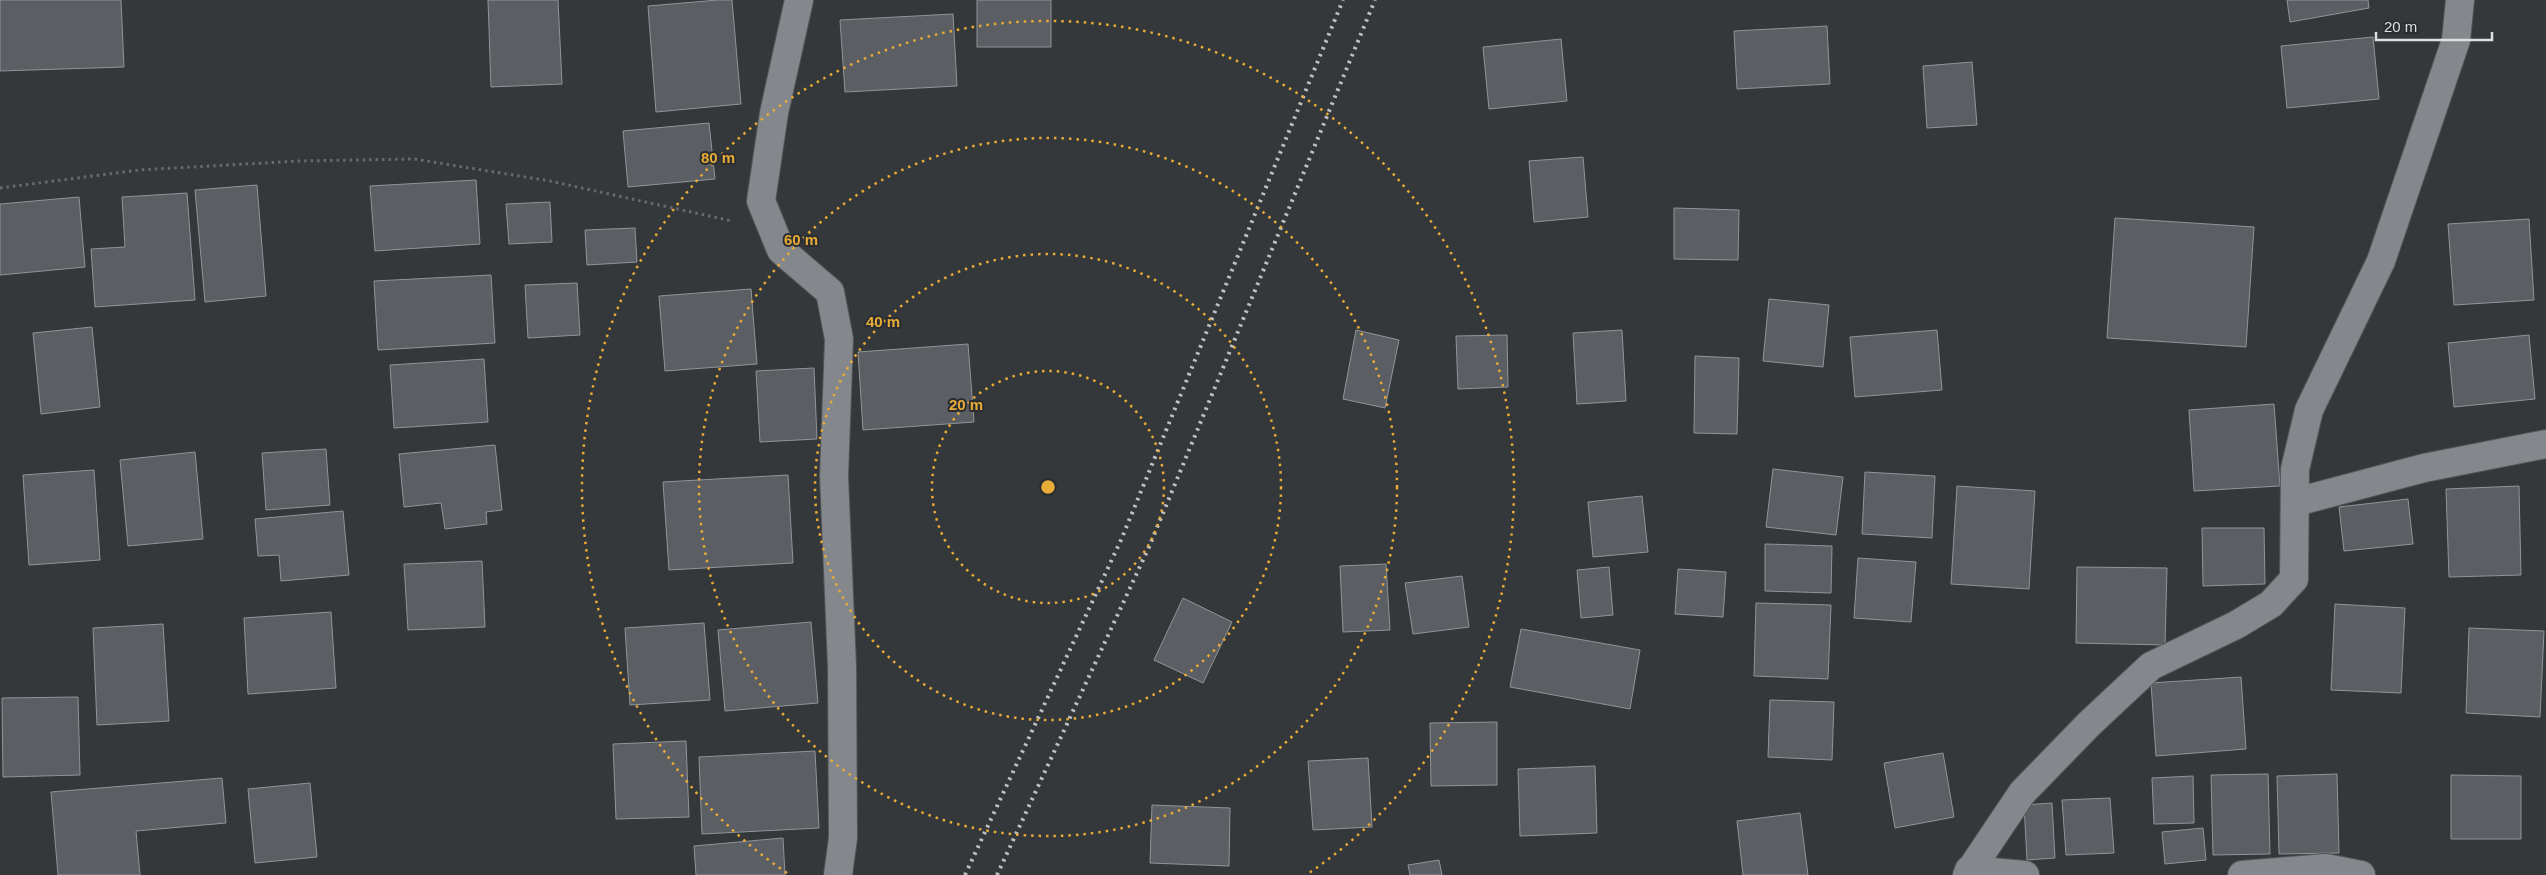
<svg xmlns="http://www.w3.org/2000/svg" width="2546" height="875" font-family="Helvetica,sans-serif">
<rect width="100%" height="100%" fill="#35383b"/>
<!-- building -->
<g fill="#5b5e62" stroke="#919498">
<path d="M0 0H121L124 67 0 71Z"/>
<path d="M488 0H558L562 84 491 87Z"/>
<path d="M718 0H732L741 104 656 112 648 6Z"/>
<rect x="977" y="0" width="74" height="47"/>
<path d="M2287 0H2368L2369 8 2290 22Z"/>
<path d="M953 14 957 86 845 92 840 20Z"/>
<path d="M1827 26 1830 84 1737 89 1734 31Z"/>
<path d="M2373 37 2379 99 2287 108 2281 46Z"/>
<path d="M1561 39 1567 101 1489 109 1483 47Z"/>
<path d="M1972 62 1977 125 1927 128 1923 66Z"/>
<path d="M709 123 715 179 628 187 623 131Z"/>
<path d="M1583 157 1588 217 1534 222 1529 161Z"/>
<path d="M476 180 480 244 375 251 370 186Z"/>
<path d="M257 185 266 296 205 302 195 190Z"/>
<path d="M187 193 195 300 95 307 91 249 125 247 122 197Z"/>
<path d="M79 197 85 267 0 275V204Z"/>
<path d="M550 202 552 242 509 244 506 204Z"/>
<path d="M1674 208 1739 210 1738 260 1674 259Z"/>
<path d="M2115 218 2254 227 2246 347 2107 338Z"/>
<path d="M2529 219 2534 300 2454 305 2448 224Z"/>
<path d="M635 228 637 262 587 265 585 230Z"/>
<path d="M491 275 495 343 378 350 374 281Z"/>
<path d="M577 283 580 335 528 338 525 285Z"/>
<path d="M751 289 757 364 665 371 659 296Z"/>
<path d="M1769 299 1829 305 1823 367 1763 361Z"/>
<path d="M92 327 100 407 41 414 33 333Z"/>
<path d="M1356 330 1399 340 1385 408 1343 399Z"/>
<path d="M1622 330 1626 401 1577 404 1573 333Z"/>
<path d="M1937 330 1942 390 1855 397 1850 337Z"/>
<path d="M1507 335 1508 387 1458 389 1456 336Z"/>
<path d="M2529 335 2535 399 2454 407 2448 343Z"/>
<path d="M968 344 974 422 863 430 858 352Z"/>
<path d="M1695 356 1739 358 1737 434 1694 433Z"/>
<path d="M484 359 488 422 394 428 390 365Z"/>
<path d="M814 368 817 439 760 442 756 371Z"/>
<path d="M2274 404 2280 486 2194 491 2189 410Z"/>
<path d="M495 445 502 510 486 512 487 524 445 529 441 503 404 507 399 454Z"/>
<path d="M326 449 330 505 266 510 262 453Z"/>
<path d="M195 452 203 539 128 546 120 460Z"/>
<path d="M1773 469 1843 477 1836 535 1766 527Z"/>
<path d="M94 470 100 560 29 565 23 475Z"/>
<path d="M1865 472 1935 476 1932 538 1862 534Z"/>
<path d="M788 475 793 563 669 570 663 482Z"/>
<path d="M1957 486 2035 491 2029 589 1951 584Z"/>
<path d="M2519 486 2521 575 2449 577 2446 489Z"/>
<path d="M1642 496 1648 552 1593 557 1588 502Z"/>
<path d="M2408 499 2413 544 2344 551 2339 507Z"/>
<path d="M343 511 349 575 281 581 279 555 258 556 255 519Z"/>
<path d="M2202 528H2264L2265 584 2203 586Z"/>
<path d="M1765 544 1832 546 1831 593 1765 591Z"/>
<path d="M1858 558 1916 562 1911 622 1854 618Z"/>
<path d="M482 561 485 627 408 630 404 564Z"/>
<path d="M1386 564 1390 630 1343 632 1340 566Z"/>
<path d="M1609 567 1613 615 1581 618 1577 570Z"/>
<path d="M2077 567 2167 568 2165 645 2076 643Z"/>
<path d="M1678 569 1726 572 1723 617 1675 614Z"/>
<path d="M1462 576 1469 627 1413 634 1405 583Z"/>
<path d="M1183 598 1232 622 1203 683 1154 660Z"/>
<path d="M1756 603 1831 605 1828 679 1754 676Z"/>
<path d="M2335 604 2405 608 2401 693 2331 690Z"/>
<path d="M331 612 336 688 248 694 244 618Z"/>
<path d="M811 622 818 703 725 711 718 630Z"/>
<path d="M704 623 710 700 630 705 625 628Z"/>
<path d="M163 624 169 721 97 725 93 628Z"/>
<path d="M2469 628 2544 631 2540 717 2466 713Z"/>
<path d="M1521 629 1640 650 1630 709 1510 687Z"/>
<path d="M2241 677 2246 749 2156 756 2151 683Z"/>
<path d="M78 697 80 775 3 777 2 698Z"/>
<path d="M1770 700 1834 702 1832 760 1768 757Z"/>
<path d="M1497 722V785L1431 786 1430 723Z"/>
<path d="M686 741 689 817 616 819 613 744Z"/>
<path d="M815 751 819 828 702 834 699 757Z"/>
<path d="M1943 753 1954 817 1895 828 1884 763Z"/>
<path d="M1368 758 1372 827 1313 830 1308 761Z"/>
<path d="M1595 766 1597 833 1520 836 1518 769Z"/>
<path d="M2268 774 2270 854 2213 855 2211 775Z"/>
<path d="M2337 774 2339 853 2279 854 2277 776Z"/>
<path d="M2451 775 2521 776V839H2451Z"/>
<path d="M2193 776 2194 823 2154 824 2152 778Z"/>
<path d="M222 778 226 823 136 831 140 875H58L51 792Z"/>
<path d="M310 783 317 857 255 863 248 789Z"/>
<path d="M2110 798 2114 853 2066 855 2062 800Z"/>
<path d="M2052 803 2055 858 2027 860 2024 805Z"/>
<path d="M1152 805 1230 808 1229 866 1150 863Z"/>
<path d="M1800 813 1808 875H1743L1737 821Z"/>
<path d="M2203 828 2206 860 2165 864 2162 832Z"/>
<path d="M783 838 785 875H696L694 846Z"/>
<path d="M1439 860 1442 875H1410L1408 865Z"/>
</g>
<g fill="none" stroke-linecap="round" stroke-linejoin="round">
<!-- minor casing -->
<g stroke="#535558" stroke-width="30">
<g id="minor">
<path d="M799 0 774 113 761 201 781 250 830 292 839 339 834 476 842 666 843 838 838 875"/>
<path d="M2296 502 2424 468 2546 444"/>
<path d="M1969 870 2025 875"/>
<path d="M1967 875 2022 793 2089 724 2151 666 2236 625 2271 604 2294 579 2295 469 2309 410 2381 261 2456 40 2460 0"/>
<path d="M2242 875 2326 868 2361 875"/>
</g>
</g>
<!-- path -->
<path stroke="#686a6d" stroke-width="3" stroke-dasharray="2.5 4" stroke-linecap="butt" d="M0 188 139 170 299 161 414 159 550 181 732 221"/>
<!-- minor -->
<use href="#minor" stroke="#84878b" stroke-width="28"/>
<!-- rail -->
<g stroke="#bfc0c3" stroke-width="4" stroke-dasharray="2.5 5" stroke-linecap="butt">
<path d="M965 875 1121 540 1343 0"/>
<path d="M997 875 1149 547 1375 0"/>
</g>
</g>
<!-- distance rings -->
<g fill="none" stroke="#e8ab37" stroke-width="2.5" stroke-dasharray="2.5 5">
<circle cx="1048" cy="487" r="116"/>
<circle cx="1048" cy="487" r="233"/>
<circle cx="1048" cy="487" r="349"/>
<path d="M787 873A466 466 0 1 1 1309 873"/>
</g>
<circle cx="1048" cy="487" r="8" fill="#e8ab37" stroke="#2b2e31" stroke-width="2.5"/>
<g font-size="15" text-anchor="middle" font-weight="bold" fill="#e8ab37" stroke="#2b2e31" stroke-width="4" stroke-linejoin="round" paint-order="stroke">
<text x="718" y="163">80 m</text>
<text x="801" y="245">60 m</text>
<text x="883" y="327">40 m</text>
<text x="966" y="410">20 m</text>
</g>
<!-- scale -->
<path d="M2376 32v8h116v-8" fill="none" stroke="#dedfe2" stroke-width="2.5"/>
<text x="2384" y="32" font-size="15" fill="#dedfe2" stroke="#2b2e31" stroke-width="4" paint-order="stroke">20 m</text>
</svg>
